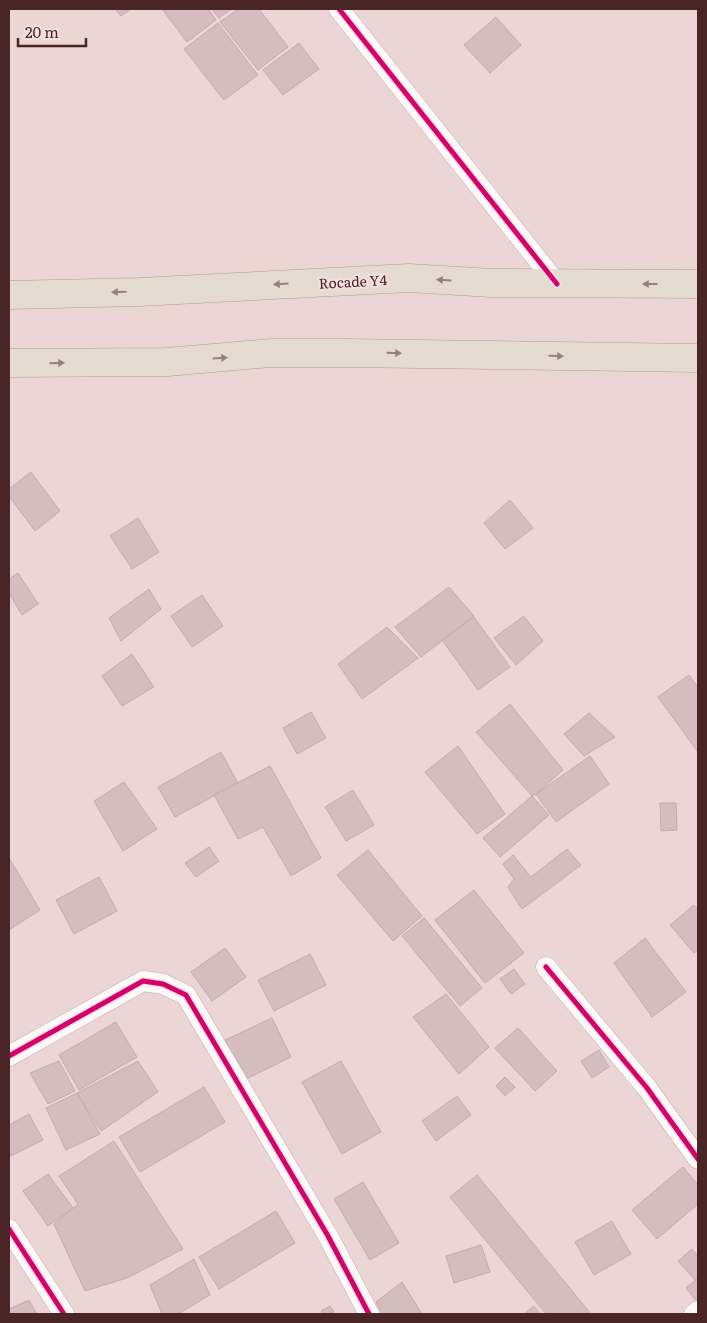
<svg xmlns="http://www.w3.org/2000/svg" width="707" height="1323" font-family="Literata,serif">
<rect width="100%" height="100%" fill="#ebd6d5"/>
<!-- building -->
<g fill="#d4bcbf" stroke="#c3abae">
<path d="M115 9H131L121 16Z"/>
<path d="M162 9H208L216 20 187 42Z"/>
<path d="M212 9H231L219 18Z"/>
<path d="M238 9H259L288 47 258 70 220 22Z"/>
<path d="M496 17 521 45 490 73 464 45Z"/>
<path d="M218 23 258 75 224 100 184 49Z"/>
<path d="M299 43 319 69 283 95 263 70Z"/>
<path d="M31 472 60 511 35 531 9 496V489Z"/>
<path d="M510 500 533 528 505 549 484 523Z"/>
<path d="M138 518 159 552 132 569 110 536Z"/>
<path d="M18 573 38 604 22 615 9 593V579Z"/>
<path d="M449 587 474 616 421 657 395 627Z"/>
<path d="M149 589 161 609 121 641 109 618Z"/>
<path d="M202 595 223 626 192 647 171 616Z"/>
<path d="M524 616 543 641 516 665 494 638Z"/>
<path d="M474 617 510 667 478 690 442 640Z"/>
<path d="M387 627 418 658 362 699 338 664Z"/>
<path d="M132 654 154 687 122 706 102 676Z"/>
<path d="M689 675 698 687V752L658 697Z"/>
<path d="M510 704 563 770 536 794 532 796 476 732Z"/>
<path d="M311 712 326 738 297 754 283 728Z"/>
<path d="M589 713 615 737 584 756 564 734Z"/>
<path d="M458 746 505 814 477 834 425 772Z"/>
<path d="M221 752 238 783 175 817 158 787Z"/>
<path d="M590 756 609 784 556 822 536 794Z"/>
<path d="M270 766 321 858 291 876 263 827 238 839 214 795Z"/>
<path d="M124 782 157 829 123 851 94 801Z"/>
<path d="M353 790 374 825 346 841 325 807Z"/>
<path d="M532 796 549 815 500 857 483 838Z"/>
<path d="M660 803H676L677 830 661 831Z"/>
<path d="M209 847 219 861 196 877 185 863Z"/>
<path d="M567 849 581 865 522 909 508 887 514 879 503 864 513 855 531 877Z"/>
<path d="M368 850 422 916 393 941 337 875Z"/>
<path d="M9 858 40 910 9 930Z"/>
<path d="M99 877 117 911 74 934 56 900Z"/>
<path d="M474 890 524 953 485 983 435 920Z"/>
<path d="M694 905 698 909V950L694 953 670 925Z"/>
<path d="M424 918 482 988 460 1006 402 936Z"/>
<path d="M645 938 686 992 652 1017 614 963Z"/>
<path d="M225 948 246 977 212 1001 191 972Z"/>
<path d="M310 954 326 985 274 1011 258 980Z"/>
<path d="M514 969 525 984 511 994 500 979Z"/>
<path d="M446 994 489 1047 459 1074 413 1017Z"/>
<path d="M272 1018 291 1057 244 1080 225 1040Z"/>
<path d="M116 1022 137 1057 79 1090 59 1055Z"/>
<path d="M518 1028 557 1071 535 1091 495 1048Z"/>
<path d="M599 1050 609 1067 592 1078 581 1061Z"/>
<path d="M59 1061 75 1091 48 1104 30 1073Z"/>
<path d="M138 1061 158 1092 101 1131 77 1093Z"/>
<path d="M341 1061 381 1132 342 1154 302 1082Z"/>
<path d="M505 1077 515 1087 505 1096 496 1086Z"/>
<path d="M204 1087 225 1122 140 1172 119 1137Z"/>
<path d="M77 1093 100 1134 66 1150 46 1108Z"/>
<path d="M457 1096 471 1115 436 1141 422 1121Z"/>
<path d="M29 1114 43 1140 11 1156 9 1152V1125Z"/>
<path d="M114 1141 183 1249 127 1278 85 1291 54 1224 78 1204 59 1176Z"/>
<path d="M683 1167 698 1185V1204L657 1239 632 1210Z"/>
<path d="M48 1174 73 1208 48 1226 23 1191Z"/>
<path d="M477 1175 591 1314H546L450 1197Z"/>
<path d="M363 1182 399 1243 370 1260 334 1199Z"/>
<path d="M276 1211 295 1243 219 1289 199 1257Z"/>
<path d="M612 1221 631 1254 594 1275 575 1242Z"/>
<path d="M481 1245 490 1272 454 1283 446 1256Z"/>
<path d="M692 1249 698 1256V1278L695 1280 678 1261Z"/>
<path d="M194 1259 210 1295 178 1314H162L150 1285Z"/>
<path d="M698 1278V1303L686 1288Z"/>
<path d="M402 1282 422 1314H382L376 1302Z"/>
<path d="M29 1300 37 1314H9V1309Z"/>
<path d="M330 1306 334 1312 330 1314H323L321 1311Z"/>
<path d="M534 1306 540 1314H524Z"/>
</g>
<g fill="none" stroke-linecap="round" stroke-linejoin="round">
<!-- minor casing -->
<g stroke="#c7adac" stroke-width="21">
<g id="minor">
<path d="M339 9 557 284"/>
<path d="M546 967 647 1088 698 1159"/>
<path d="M9 1056 143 981 163 984 186 995 328 1236 369 1314"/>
<path d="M9 1229 64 1314"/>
<path d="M694 1314 698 1311"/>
</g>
</g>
<!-- trunk casing -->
<g stroke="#b19e8f" stroke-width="29">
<g id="trunk">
<path d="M9 295 139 292 409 278 492 283 698 284"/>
<path d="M9 363 167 362 271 353H345L698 358"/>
</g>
</g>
<!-- minor -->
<use href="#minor" stroke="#fcf9f9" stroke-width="20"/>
<!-- trunk -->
<use href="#trunk" stroke="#e4dcd0" stroke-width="28"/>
<!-- cycleway casing -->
<g stroke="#f4e0df" stroke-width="8">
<g id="cycleway">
<path d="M339 9 557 284"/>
<path d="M546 967 647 1088 698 1159"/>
<path d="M9 1056 143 981 163 984 186 995 328 1236 369 1314"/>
<path d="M9 1229 64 1314"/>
</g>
</g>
<!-- cycleway -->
<use href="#cycleway" stroke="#d6006c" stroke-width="5"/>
</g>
<!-- one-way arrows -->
<defs><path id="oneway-solid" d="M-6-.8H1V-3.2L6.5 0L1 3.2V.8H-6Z" transform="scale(1.25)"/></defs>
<g fill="#96817a">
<use href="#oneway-solid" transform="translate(444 280) rotate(-176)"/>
<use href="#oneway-solid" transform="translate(281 284) rotate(177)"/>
<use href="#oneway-solid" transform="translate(650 284) rotate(180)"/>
<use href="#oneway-solid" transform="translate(119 292) rotate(179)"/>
<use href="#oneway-solid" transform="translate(394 353) rotate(1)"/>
<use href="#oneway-solid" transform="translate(556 356) rotate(1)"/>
<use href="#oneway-solid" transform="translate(220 358) rotate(-4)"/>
<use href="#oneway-solid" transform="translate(57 363) rotate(-1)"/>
</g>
<g text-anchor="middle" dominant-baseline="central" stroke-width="4" stroke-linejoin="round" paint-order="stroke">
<!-- street labels -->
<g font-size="14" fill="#492625" stroke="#f4e0df">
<text transform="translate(353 281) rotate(-3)">Rocade Y4</text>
</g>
</g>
<!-- border -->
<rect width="707" height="1323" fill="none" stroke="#492625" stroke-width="20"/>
<!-- scale -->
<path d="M18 38v8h68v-8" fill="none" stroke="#492625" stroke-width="2.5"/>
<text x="25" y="38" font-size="15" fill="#492625" stroke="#f4e0df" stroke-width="4" paint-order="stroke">20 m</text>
</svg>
